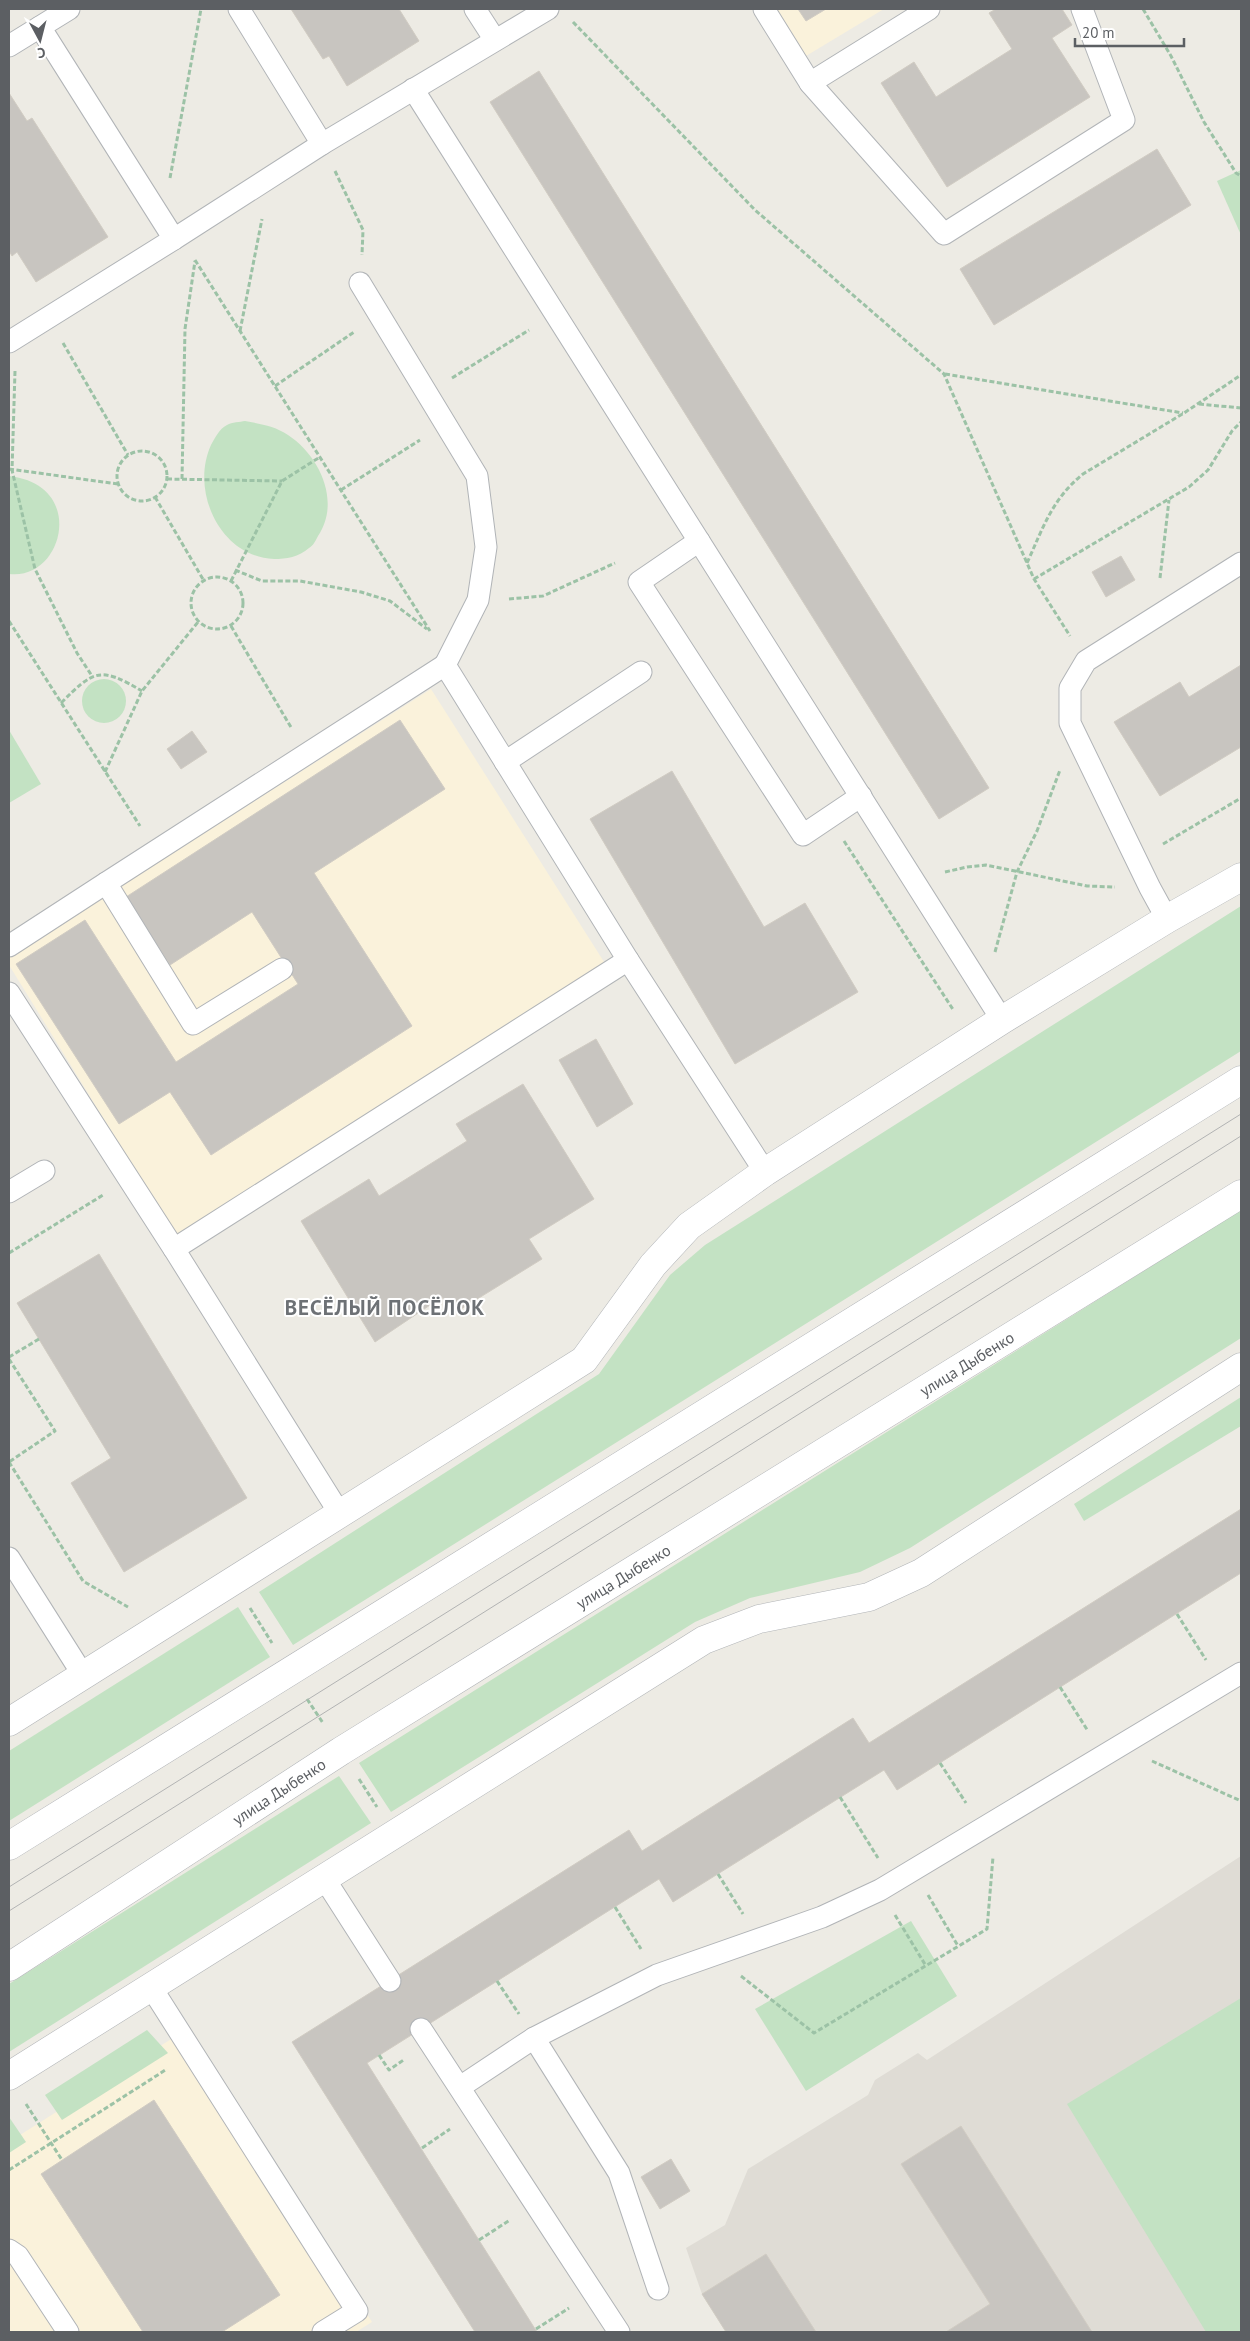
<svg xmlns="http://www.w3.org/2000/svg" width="1250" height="2341" font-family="'PT Sans',sans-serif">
<rect width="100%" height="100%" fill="#edebe4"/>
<!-- commercial -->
<g fill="#faf2db">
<path d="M777 9H884L806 56Z"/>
<path d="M431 689 606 965 177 1238 9 965V957Z"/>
<path d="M187 2029 372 2322 356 2332H9V2142Z"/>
</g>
<!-- education -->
<path fill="#dfdcd5" d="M1241 1856V2332H726L702 2294 686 2248 725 2225 748 2169 868 2095 875 2080 918 2053 927 2060Z"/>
<!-- green -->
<g fill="#c3e2c3">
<path d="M1241 170V235L1217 181Z"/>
<path d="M245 421C261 424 275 426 288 435 320 456 341 502 318 536 316 540 313 546 309 548 299 557 286 559 274 559 220 557 190 491 211 445 215 438 219 429 227 425 232 422 240 422 245 421Z"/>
<path d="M9 476C88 485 63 581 9 574Z"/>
<circle cx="104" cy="701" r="22"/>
<path d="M9 730 41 784 9 803Z"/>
<path d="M1241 906V1051L293 1645 259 1592 599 1374 670 1275 705 1245Z"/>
<path d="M1241 1210V1338L910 1548 860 1572 750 1598 695 1622 391 1812 359 1763Z"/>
<path d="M1241 1397V1426L1084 1521 1074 1504Z"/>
<path d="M238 1607 270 1657 9 1821V1751Z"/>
<path d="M339 1776 371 1823 9 2052V1984Z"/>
<path d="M911 1921 957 1996 806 2091 755 2009Z"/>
<path d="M1241 1998V2332H1206L1067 2104Z"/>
<path d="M147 2030 168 2053 62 2120 45 2095Z"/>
<path d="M9 2117 26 2142 9 2153Z"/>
</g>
<!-- building -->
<g fill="#c8c5c0" stroke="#d1ccc3">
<path d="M291 9H399L419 41 347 86 329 56 323 59Z"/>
<path d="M798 9H826L806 21Z"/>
<path d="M996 9H1062L1072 25 1052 38 1090 97 947 187 881 83 914 62 936 97 1012 49 989 13Z"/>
<path d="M539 71 989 788 939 819 490 102Z"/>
<path d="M9 93 27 121 32 118 108 237 36 282 17 252 12 256 9 251Z"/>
<path d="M1157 149 1191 205 994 325 960 269Z"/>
<path d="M1121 556 1135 580 1106 597 1092 572Z"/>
<path d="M1241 665V747L1160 796 1114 722 1180 682 1189 697Z"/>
<path d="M400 720 445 789 314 873 412 1026 211 1155 170 1092 119 1124 16 964 85 920 176 1062 298 984 252 912 170 965 126 897Z"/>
<path d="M192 731 207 752 181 769 167 749Z"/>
<path d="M672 771 764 927 805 903 858 992 735 1064 590 819Z"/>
<path d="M596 1039 633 1104 597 1127 559 1060Z"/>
<path d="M523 1084 594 1199 529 1239 542 1259 453 1314 442 1297 375 1342 301 1221 369 1179 379 1196 467 1141 456 1124Z"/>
<path d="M99 1254 247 1498 124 1572 71 1483 111 1458 17 1303Z"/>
<path d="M1241 1509V1573L897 1790 884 1770 673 1902 659 1879 367 2063 537 2332H475L292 2042 629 1830 642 1851 853 1718 869 1743Z"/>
<path d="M154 2100 280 2295 222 2332H143L41 2174Z"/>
<path d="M961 2126 1092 2332H946L990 2304 901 2164Z"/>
<path d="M671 2159 690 2191 660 2209 641 2177Z"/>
<path d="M766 2254 816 2332H726L702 2294Z"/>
</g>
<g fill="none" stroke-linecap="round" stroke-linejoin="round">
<!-- lane casing -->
<g stroke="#b1b4b7" stroke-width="23">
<g id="lane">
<path d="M239 9 322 144"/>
<path d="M475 9 495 40"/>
<path d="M764 9 810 83 929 9"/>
<path d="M40 27 174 239 322 144 548 9"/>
<path d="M9 46 69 9"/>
<path d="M810 83 944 234 1124 120 1082 9"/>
<path d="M413 89 1002 1020"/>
<path d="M360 283 477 476 486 547 478 600 445 665"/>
<path d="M9 342 174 239"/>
<path d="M699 541 639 582 803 835 861 796"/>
<path d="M505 762 641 672"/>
<path d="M1167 919 1150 888 1070 723V688L1086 661 1241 563"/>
<path d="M9 946 106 883"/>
<path d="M282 969 193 1024 106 883 445 665 628 960"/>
<path d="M9 993 174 1249"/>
<path d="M9 1192 44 1171"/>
<path d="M340 1514 174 1249 628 960 765 1172"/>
<path d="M9 1558 83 1675"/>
<path d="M324 1878 390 1981"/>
<path d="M151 1987 357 2311 323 2332"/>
<path d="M421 2029 619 2332"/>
<path d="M534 2038 619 2173 658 2289"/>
<path d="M460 2087 534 2038 657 1975 822 1917 880 1890 1241 1673"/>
<path d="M9 2250 18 2256 68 2332"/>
</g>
</g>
<!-- street casing -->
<g stroke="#b1b4b7" stroke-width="29">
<g id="street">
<path d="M9 1722 584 1360 653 1265 689 1226 765 1172 1002 1020 1167 919 1241 877"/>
<path d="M9 2076 704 1640 759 1619 869 1597 921 1573 1241 1367"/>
</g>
</g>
<!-- secondary casing -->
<g stroke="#b0b3b7" stroke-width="29">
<g id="secondary">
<path d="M9 1846 1241 1080"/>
<path id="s1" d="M9 1967 341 1751 1241 1194"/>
</g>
</g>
<!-- path -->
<g stroke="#9cc2a6" stroke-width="3" stroke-dasharray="5 2.5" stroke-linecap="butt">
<path d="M1143 9 1171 56 1204 122 1236 173 1241 176"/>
<path d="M573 22 755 210 944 374 1034 579 1070 636"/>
<path d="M335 171 363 230 362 255"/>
<path d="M170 178 201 9"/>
<path d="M195 260 430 631"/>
<path d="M240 331 262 219"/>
<path d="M63 343 128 455"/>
<path d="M15 371 12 470 35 569 77 653 92 676"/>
<path d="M945 374 1183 413"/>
<path d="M452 378 529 330"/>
<path d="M275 386 354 332"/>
<path d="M1199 404 1241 408"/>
<circle cx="142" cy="476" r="25"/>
<path d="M9 469 118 484"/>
<path d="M167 479 282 481"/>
<path d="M182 479 185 329 195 261"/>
<path d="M341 490 420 440"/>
<path d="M155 497 204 581"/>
<path d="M1027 563C1043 528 1052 499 1083 474L1184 413 1241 375"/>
<path d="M235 570 262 581H300L361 592 390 601 427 629"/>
<circle cx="217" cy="603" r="26"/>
<path d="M1160 578 1169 500"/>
<path d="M1034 579 1189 487 1208 470 1232 431 1241 422"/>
<path d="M231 581 282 481 320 457"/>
<path d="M509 599 543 596 615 563"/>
<path d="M9 621 140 826"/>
<path d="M231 626 292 729"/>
<path d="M61 703C94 670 100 666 142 691"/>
<path d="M105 772 142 691 198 622"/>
<path d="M844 841 954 1011"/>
<path d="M1163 844 1241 798"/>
<path d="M945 872 967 867 986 865 1087 886 1115 887"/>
<path d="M995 952 1017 872 1037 831 1060 770"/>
<path d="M9 1253 103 1195"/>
<path d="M9 1357 39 1339"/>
<path d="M9 1359 55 1431 9 1462"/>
<path d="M9 1462 83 1581 128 1607"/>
<path d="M250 1608 272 1643"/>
<path d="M1177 1614 1206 1660"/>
<path d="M1060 1687 1088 1731"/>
<path d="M307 1699 323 1723"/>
<path d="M1152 1761 1241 1801"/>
<path d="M940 1763 966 1803"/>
<path d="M359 1779 377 1807"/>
<path d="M840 1797 878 1858"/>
<path d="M718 1874 743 1914"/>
<path d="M928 1895 958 1946"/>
<path d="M615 1907 641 1949"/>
<path d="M895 1915 926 1966"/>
<path d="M741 1976 814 2033 987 1929 993 1857"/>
<path d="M497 1981 519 2014"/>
<path d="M379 2055 389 2070 405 2059"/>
<path d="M26 2104 62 2160"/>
<path d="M422 2148 450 2129"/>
<path d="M9 2170 167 2069"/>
<path d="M479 2240 510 2220"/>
<path d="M536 2329 569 2308"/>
</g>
<!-- lane -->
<use href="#lane" stroke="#fff" stroke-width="21"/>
<!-- street -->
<use href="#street" stroke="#fff" stroke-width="28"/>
<!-- secondary -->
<use href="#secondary" stroke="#fff" stroke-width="28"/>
<!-- tram -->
<g stroke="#b2b3b3" stroke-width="1">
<path d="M9 1887 1241 1114"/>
<path d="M9 1911 1241 1136"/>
</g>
</g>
<g text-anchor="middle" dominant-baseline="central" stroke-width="4" stroke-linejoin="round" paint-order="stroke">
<!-- street labels -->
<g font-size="16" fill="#5c5f63" stroke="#fff">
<text stroke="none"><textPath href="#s1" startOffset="1132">улица Дыбенко</textPath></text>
<text stroke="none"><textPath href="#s1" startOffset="728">улица Дыбенко</textPath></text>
<text stroke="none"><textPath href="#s1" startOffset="322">улица Дыбенко</textPath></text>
</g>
<!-- district labels -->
<g font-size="21" font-weight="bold" letter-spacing="1" fill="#6d7175" stroke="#fff">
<text x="385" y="1307">ВЕСЁЛЫЙ ПОСЁЛОК</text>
</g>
</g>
<!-- border -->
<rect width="1250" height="2341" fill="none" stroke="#5c5f63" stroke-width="20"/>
<!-- north arrow -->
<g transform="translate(40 40) rotate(173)" stroke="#ffffff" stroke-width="4" paint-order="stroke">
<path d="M0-4L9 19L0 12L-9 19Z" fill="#5c5f63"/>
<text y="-8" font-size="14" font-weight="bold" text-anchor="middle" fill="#5c5f63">С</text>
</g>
<!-- scale -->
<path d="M1075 38v8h109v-8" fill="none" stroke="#5c5f63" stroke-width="2.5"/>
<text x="1082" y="38" font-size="15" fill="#5c5f63" stroke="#ffffff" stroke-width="4" paint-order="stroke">20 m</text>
</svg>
